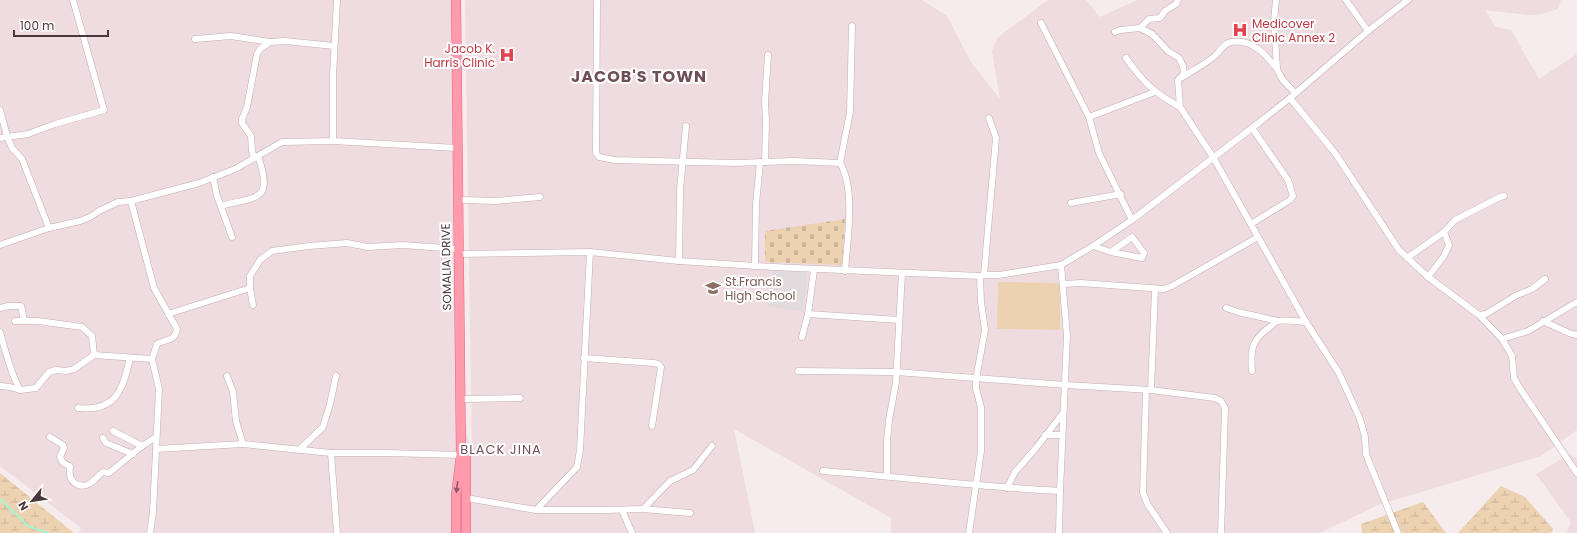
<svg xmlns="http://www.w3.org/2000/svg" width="1577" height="533" font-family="Poppins,sans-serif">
<defs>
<pattern id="wetland-marsh" width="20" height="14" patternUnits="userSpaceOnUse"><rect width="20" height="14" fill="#edd2b1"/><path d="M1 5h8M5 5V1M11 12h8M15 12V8" fill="none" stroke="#cdb599"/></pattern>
<pattern id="cemetery-stones" width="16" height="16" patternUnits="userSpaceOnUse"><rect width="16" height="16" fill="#edd2b1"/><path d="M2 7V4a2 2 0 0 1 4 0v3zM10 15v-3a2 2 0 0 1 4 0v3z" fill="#cdb599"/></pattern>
</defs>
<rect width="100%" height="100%" fill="#f6ebed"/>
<!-- residential -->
<g fill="#efdce0">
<path d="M0 0H461L464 422 472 455 465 0H922L947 16 971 62 1000 99 992 51 998 37 1048 0H1086L1100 17 1137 0H1561L1558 9 1542 14 1529 15 1485 10 1496 27 1511 30 1539 79 1577 54V430L1541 456 1378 505 1320 533H891V518L734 429 755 532 754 533H79L81 528 0 466Z"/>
<path d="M1570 454 1577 459V533H1566L1571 522 1536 474Z"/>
</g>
<!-- wetland -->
<g fill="url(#wetland-marsh)">
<path d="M0 473 74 533H0Z"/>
<path d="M1501 486 1525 497 1553 529 1551 533H1458Z"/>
<path d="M1423 502 1446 533H1362L1361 524Z"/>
</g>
<!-- cemetery -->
<path fill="url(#cemetery-stones)" d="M845 219 842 265 765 262V231Z"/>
<!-- park -->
<path fill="#edd2b1" d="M998 282 1060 283V330L997 329Z"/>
<!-- parking -->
<path fill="#e2dbdd" d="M773 267 808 269 803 312 767 306Z"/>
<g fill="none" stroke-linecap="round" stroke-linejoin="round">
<!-- stream -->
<path stroke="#a4f6ce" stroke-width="2" d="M0 499 28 526 48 533"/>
<!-- street casing -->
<g stroke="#c3acb2" stroke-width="7">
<g id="street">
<path d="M597 0 596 153 599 157 615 160 736 163 794 161 840 163"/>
<path d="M1276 0 1274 21 1277 69 1282 79 1295 93"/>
<path d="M1346 0 1368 31"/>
<path d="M1041 23 1089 117 1099 153 1132 220"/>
<path d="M1140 28 1149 19 1160 18 1165 11 1176 4 1178 0"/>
<path d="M1115 32 1120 30 1140 28 1152 34 1168 51 1179 58 1183 66 1184 74 1178 80 1180 107 1213 157 1306 322 1339 373 1360 419 1365 437 1366 454 1369 462 1398 533"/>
<path d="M195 39 231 36 270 42"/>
<path d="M1126 58C1143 82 1154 93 1180 107"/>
<path d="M1181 78C1192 71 1205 64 1215 56 1220 51 1224 43 1231 42 1252 38 1266 55 1277 69"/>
<path d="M1290 98 1335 153 1399 250 1428 277 1479 315 1502 339 1528 331 1577 302"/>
<path d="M0 110 7 136 12 148 22 159 49 228"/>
<path d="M1089 117 1155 92"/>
<path d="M0 138 28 134 55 124 104 110 73 0"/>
<path d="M333 141V76L337 0"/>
<path d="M254 158 252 151 251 136 242 123V119L247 107 257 54 260 49 270 42 285 41 334 46"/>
<path d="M765 162 766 121 765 102 768 55"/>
<path d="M213 177 217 196 232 237"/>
<path d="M464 200 495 201 540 197"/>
<path d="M131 201 154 288 177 329C175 342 167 338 157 344L152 359 159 389 153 512 150 533"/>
<path d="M1071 203 1121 194"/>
<path d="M221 206C257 196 274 202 258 156"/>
<path d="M1251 224 1290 200 1293 196 1288 180 1252 128"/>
<path d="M0 245 49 228 80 221 90 217 99 211 118 202 131 201 199 183 235 169 282 142 333 141 457 148"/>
<path d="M1093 246 1111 252 1142 258 1144 253 1132 237 1111 252"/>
<path d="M458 254 590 252 679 261 773 267 980 276 984 275H999L1061 265 1093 246 1132 220 1252 128 1290 98 1368 31 1408 0"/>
<path d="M1407 258 1444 232 1455 220 1500 197 1504 196"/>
<path d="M679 261 680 190 686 126"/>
<path d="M755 266 756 204 760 162"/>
<path d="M845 271C847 241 856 189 840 163L850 112 852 26"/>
<path d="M984 275 996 138 989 118"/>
<path d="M1428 277 1444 256 1449 245 1444 232"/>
<path d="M1063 284 1081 283 1164 289 1172 286 1258 237"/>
<path d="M253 305 250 288V276L260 260 272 251 309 246 347 243 368 247 403 245 458 249"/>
<path d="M0 308 8 306H21L24 320"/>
<path d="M1226 308 1238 312 1278 321"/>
<path d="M168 314 250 288"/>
<path d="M808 314 899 320"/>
<path d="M1479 315 1486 314 1517 295 1532 289 1545 279"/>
<path d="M15 321H38L82 327 92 336 94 355"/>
<path d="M1543 321 1569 333 1577 335"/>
<path d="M0 332C6 352 10 372 20 390"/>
<path d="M802 337 808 314 814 270"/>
<path d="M1502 339 1512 356 1514 378 1519 387 1577 473"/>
<path d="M584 358 654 363 658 364 661 367 652 426"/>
<path d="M798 371 896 372 1066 385 1151 390 1215 398 1221 401 1225 408 1221 533"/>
<path d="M1252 371C1250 350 1252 339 1270 327 1272 325 1275 322 1278 321 1284 319 1299 322 1306 322"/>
<path d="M227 376 233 392 236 421 243 444"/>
<path d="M0 386 10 387 20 390 36 388 49 372 56 370 66 371 74 369 94 355 152 359"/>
<path d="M1146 390 1143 493 1148 505 1167 533"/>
<path d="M1151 390 1155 289"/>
<path d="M465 399 520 398"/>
<path d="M78 408C116 412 123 390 130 358"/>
<path d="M113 431 142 446"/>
<path d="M1045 435H1062"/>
<path d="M50 437 63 445 64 448 60 457C62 463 64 464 70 466 70 469 69 472 70 475 71 484 82 488 89 484 95 481 98 475 103 472L109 473 142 446 156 437"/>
<path d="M103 438 106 443 133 454"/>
<path d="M156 449 243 444 331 453H387L461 455"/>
<path d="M299 450 323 427 330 404 336 376"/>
<path d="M331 453 337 533"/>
<path d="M823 471C902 477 981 487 1060 491L1067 336 1061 265"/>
<path d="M887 475V441L889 420 896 382 902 273"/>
<path d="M1007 488 1015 472 1036 448 1063 413"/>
<path d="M466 498 536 510H604L643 509 690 513"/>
<path d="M643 509 670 481 693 470 712 446"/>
<path d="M536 510 577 467 580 450 590 252"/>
<path d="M622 510 632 533"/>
<path d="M969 533 981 451V407L976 389V379L985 330 981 302 980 276"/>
<path d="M1059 533 1060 491"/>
</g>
</g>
<!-- primary casing -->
<g stroke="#ed627d" stroke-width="10">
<g id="primary">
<path d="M456 0 461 455 456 495V533"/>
<path d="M466 454V533"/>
</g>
</g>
<!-- street -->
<use href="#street" stroke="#fff" stroke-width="6"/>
<!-- primary -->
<use href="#primary" stroke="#ff9bad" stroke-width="9"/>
</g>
<!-- one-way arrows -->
<defs><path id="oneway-solid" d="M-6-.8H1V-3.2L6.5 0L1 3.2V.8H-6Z"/></defs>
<use fill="#8a5b64" href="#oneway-solid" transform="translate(457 487) rotate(97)"/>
<!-- icons -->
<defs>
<g id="hospital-bare" transform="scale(1.2)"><path d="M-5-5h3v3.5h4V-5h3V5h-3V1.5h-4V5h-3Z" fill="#e0444e" stroke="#fff" stroke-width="2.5" paint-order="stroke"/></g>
<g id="school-bare" transform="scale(1.2)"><path d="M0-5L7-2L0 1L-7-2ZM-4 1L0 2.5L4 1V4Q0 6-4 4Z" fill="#8d6e63" stroke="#fff" stroke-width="2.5" paint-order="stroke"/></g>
</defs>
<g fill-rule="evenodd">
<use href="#hospital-bare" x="1240" y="30"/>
<use href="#hospital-bare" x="507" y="55"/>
<use href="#school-bare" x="713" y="288"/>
</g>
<g text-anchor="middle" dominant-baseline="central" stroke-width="4" stroke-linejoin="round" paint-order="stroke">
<!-- health labels -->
<g font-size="12" fill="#be3a42" stroke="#fff" text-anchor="start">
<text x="1252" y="23">Medicover<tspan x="1252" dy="14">Clinic Annex 2</tspan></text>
<text x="495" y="48" text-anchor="end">Jacob K.<tspan x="495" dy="14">Harris Clinic</tspan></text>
</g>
<!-- street labels -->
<g font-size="12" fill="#4b383d" stroke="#fff">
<text transform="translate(446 267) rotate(-91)">SOMALIA DRIVE</text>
</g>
<!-- education labels -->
<g font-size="12" fill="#785e54" stroke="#fff" text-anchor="start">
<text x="725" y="281">St.Francis<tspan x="725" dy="14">High School</tspan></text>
</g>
<!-- neighbourhood labels -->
<g font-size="13" letter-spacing="1" fill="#6f4e58" stroke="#fff">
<text x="501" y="449">BLACK JINA</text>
</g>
<!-- district labels -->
<g font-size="16" font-weight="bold" letter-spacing="1" fill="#6f4e58" stroke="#fff">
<text x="639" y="76">JACOB'S TOWN</text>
</g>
</g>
<!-- north arrow -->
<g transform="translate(32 501) rotate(240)" stroke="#ffffff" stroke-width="3" paint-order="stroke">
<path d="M0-3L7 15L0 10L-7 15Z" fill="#4b383d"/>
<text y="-6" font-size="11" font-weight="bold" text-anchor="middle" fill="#4b383d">N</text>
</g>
<!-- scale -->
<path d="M14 30v6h94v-6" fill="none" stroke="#4b383d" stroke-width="2"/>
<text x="20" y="30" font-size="12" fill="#4b383d" stroke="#ffffff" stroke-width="3" paint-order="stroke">100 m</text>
</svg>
